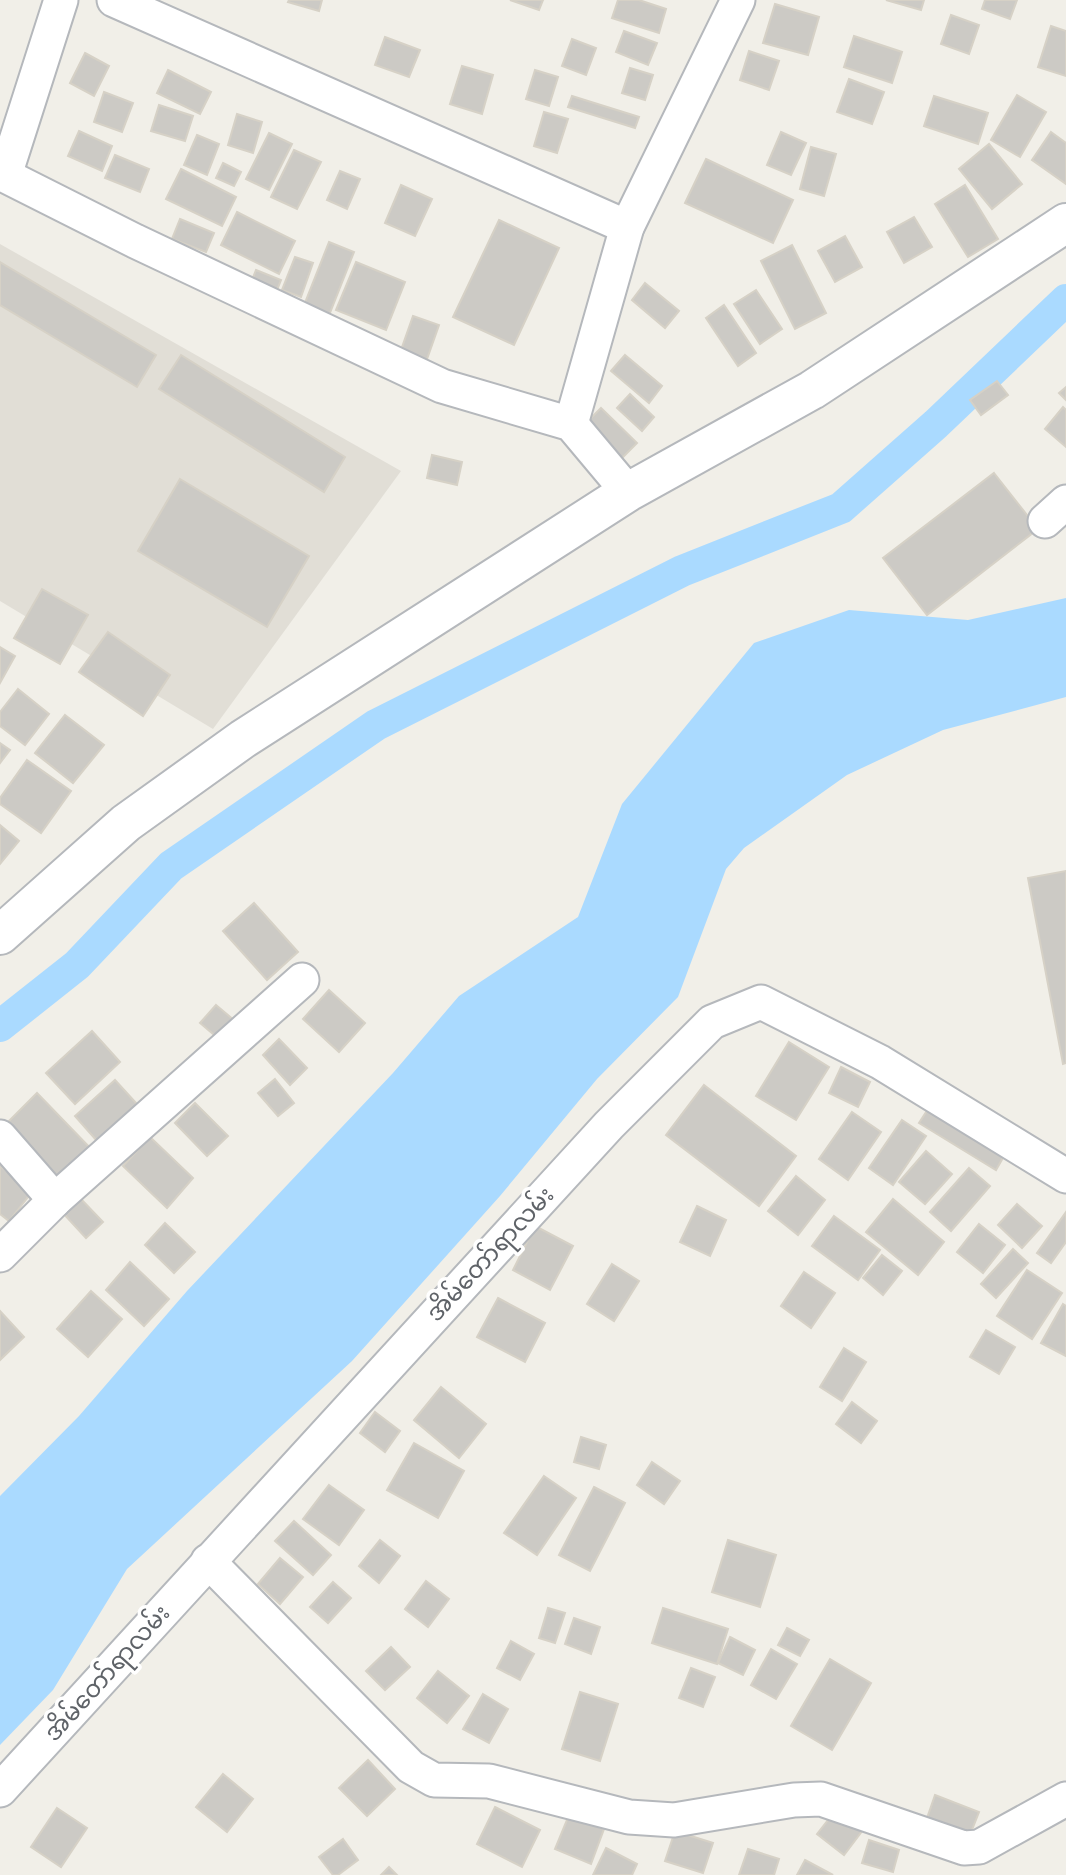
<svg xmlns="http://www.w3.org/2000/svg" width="1066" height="1875" font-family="Roboto,'Noto Sans Myanmar',sans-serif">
<rect width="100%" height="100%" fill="#f1efe8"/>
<!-- education -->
<path fill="#e1ded6" d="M0 244 401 471 213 729 0 601Z"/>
<!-- water -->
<path fill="#aadaff" d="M1066 598V697L943 730 847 775 744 848 726 869 678 997 597 1079 500 1196 352 1361 127 1569 53 1690 0 1745V1496L79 1416 187 1291 393 1073 459 996 578 917 622 804 754 643 849 610 968 620Z"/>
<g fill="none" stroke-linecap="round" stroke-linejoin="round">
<!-- canal -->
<path stroke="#aadaff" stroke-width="32" d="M0 1026 77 965 171 866 376 725 682 571 841 508 936 424 1066 300"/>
</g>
<!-- building -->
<g fill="#cccac5" stroke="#d6d1c6" stroke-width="2">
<path d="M289 0H322L319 11 288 2Z"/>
<path d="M510 0H543L539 10Z"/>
<path d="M618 0H639L666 9 659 33 612 18Z"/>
<path d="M886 0H924L921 10Z"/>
<path d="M985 0H1017L1010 19 982 9Z"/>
<path d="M775 4 819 17 808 55 763 43Z"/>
<path d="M951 15 979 25 969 54 941 44Z"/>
<path d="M1051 26 1066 31V76L1038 67Z"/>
<path d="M624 31 657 43 648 65 616 52Z"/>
<path d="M854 36 902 52 892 83 844 67Z"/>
<path d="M385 37 420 50 409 77 375 65Z"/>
<path d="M572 39 596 48 586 75 562 66Z"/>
<path d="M749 51 779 61 769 90 740 80Z"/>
<path d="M85 53 109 66 94 96 70 83Z"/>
<path d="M462 66 493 75 482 114 450 104Z"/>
<path d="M630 68 653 75 645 100 622 93Z"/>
<path d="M168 70 211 92 200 114 157 93Z"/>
<path d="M535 70 558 77 549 106 526 99Z"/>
<path d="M849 79 884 92 872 124 837 112Z"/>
<path d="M104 92 133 103 122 132 94 122Z"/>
<path d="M1017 95 1046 112 1020 157 991 140Z"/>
<path d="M572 96 639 117 635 128 568 107Z"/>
<path d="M934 96 988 113 978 144 924 126Z"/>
<path d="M159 105 193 116 185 141 151 131Z"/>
<path d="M544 112 568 119 557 153 534 146Z"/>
<path d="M237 114 262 122 253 153 228 145Z"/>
<path d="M79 131 112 146 102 171 68 156Z"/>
<path d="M781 132 806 143 791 175 767 165Z"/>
<path d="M1051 132 1066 143V184L1032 160Z"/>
<path d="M269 133 292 144 269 190 246 179Z"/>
<path d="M197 135 219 144 207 175 184 165Z"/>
<path d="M989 144 1022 184 992 209 959 169Z"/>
<path d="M811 147 836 154 824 196 800 189Z"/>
<path d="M294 150 321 162 297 209 271 197Z"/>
<path d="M115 155 149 169 140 192 105 178Z"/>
<path d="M706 159 793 200 773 243 685 203Z"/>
<path d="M223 163 241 172 234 186 216 178Z"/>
<path d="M181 169 236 197 222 226 166 199Z"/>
<path d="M340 171 360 179 347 209 327 200Z"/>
<path d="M401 185 432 199 415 236 385 223Z"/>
<path d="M965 185 998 239 968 257 935 204Z"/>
<path d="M237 212 295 241 279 274 221 245Z"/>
<path d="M914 217 932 247 904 263 887 232Z"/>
<path d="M180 219 214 233 206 252 172 239Z"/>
<path d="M499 220 559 248 514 345 453 317Z"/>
<path d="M845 236 862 267 835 282 818 251Z"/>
<path d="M329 242 354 252 326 323 301 313Z"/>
<path d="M792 245 826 313 795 329 761 261Z"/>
<path d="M295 257 313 263 301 297 282 290Z"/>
<path d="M0 262 156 355 137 387 0 305Z"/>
<path d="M356 262 405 282 386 330 336 310Z"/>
<path d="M256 270 281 280 273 300 248 290Z"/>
<path d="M645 283 679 311 665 328 632 300Z"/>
<path d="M756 290 782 329 760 344 734 304Z"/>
<path d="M724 305 756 353 738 366 706 318Z"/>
<path d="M413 316 439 325 426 362 400 353Z"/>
<path d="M181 355 345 457 324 492 159 389Z"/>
<path d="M625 355 662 386 649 403 611 371Z"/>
<path d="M997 381 1008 395 981 415 970 400Z"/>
<path d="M1066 387V400L1059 393Z"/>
<path d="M630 394 654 417 642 431 617 408Z"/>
<path d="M1063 407 1066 410V447L1045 429Z"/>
<path d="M601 408 637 443 620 460 584 425Z"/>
<path d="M432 455 462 462 457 485 427 478Z"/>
<path d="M994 473 1038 529 927 615 883 558Z"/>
<path d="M180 479 309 556 267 627 138 551Z"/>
<path d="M42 589 88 615 60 664 14 638Z"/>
<path d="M108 632 170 675 143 716 79 672Z"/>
<path d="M0 647 15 656 0 683Z"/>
<path d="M18 689 49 714 25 745 0 726V712Z"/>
<path d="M65 715 104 745 73 783 35 753Z"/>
<path d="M0 743 10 750 0 763Z"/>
<path d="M27 760 71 791 41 833 0 804V798Z"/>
<path d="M0 825 19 841 0 864Z"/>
<path d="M1066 871V1063L1063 1064 1028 878Z"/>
<path d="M254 903 298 952 267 980 223 931Z"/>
<path d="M329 990 365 1023 339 1052 303 1019Z"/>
<path d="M216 1005 235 1021 219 1039 200 1023Z"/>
<path d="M92 1031 120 1062 75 1104 46 1073Z"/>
<path d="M279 1039 307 1068 290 1085 263 1055Z"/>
<path d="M789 1042 829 1067 796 1120 756 1096Z"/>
<path d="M841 1067 870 1082 858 1107 829 1093Z"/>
<path d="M275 1079 294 1103 278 1116 258 1093Z"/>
<path d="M115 1080 146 1114 105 1150 75 1116Z"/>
<path d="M704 1085 796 1156 759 1206 666 1135Z"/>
<path d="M37 1093 96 1154 65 1184 6 1124Z"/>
<path d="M195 1103 228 1136 207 1156 175 1123Z"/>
<path d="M928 1109 1004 1156 996 1170 919 1123Z"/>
<path d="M852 1112 881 1132 848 1180 819 1159Z"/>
<path d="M902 1120 926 1136 893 1185 869 1168Z"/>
<path d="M150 1137 193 1178 167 1208 123 1166Z"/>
<path d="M926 1151 952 1174 925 1204 899 1182Z"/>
<path d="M0 1166 32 1192 9 1221 0 1214Z"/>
<path d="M969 1168 990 1186 951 1231 930 1212Z"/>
<path d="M796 1176 825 1200 798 1235 768 1211Z"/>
<path d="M79 1197 103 1222 86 1238 62 1212Z"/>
<path d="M893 1199 944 1242 918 1275 866 1232Z"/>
<path d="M1017 1204 1042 1226 1022 1248 998 1225Z"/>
<path d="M697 1206 726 1220 710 1256 680 1242Z"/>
<path d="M1066 1212V1242L1051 1263 1037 1253Z"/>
<path d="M834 1216 880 1250 858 1280 812 1246Z"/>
<path d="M165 1223 195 1252 174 1273 145 1245Z"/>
<path d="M979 1224 1005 1245 983 1273 957 1252Z"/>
<path d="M535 1226 573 1246 550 1290 513 1270Z"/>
<path d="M1013 1249 1028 1263 996 1298 981 1284Z"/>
<path d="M882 1255 902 1271 883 1295 863 1278Z"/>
<path d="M130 1262 169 1299 144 1326 106 1290Z"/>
<path d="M612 1264 639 1281 614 1321 587 1304Z"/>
<path d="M1027 1270 1062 1293 1032 1339 997 1316Z"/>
<path d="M804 1272 835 1293 811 1328 781 1306Z"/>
<path d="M91 1291 122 1319 88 1357 57 1329Z"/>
<path d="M498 1298 545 1323 525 1362 477 1337Z"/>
<path d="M1063 1304 1066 1306V1356L1041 1343Z"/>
<path d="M0 1311 24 1337 0 1360Z"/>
<path d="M986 1330 1015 1347 999 1374 970 1357Z"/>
<path d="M844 1348 866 1362 842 1401 820 1387Z"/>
<path d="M441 1387 486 1424 459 1458 414 1420Z"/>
<path d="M852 1402 877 1421 861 1443 836 1424Z"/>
<path d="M375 1412 400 1431 385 1452 360 1433Z"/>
<path d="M581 1437 606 1445 599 1469 574 1462Z"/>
<path d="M414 1443 464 1471 438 1518 387 1490Z"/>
<path d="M652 1462 680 1481 664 1504 637 1485Z"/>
<path d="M544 1476 576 1498 537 1555 504 1533Z"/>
<path d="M329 1485 364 1510 339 1545 303 1519Z"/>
<path d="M594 1487 625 1503 590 1571 559 1555Z"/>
<path d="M294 1521 331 1555 313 1575 275 1541Z"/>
<path d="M380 1540 400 1556 379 1583 359 1566Z"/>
<path d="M728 1540 776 1555 760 1607 712 1592Z"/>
<path d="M280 1558 303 1577 280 1604 258 1584Z"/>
<path d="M426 1581 449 1599 428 1627 405 1609Z"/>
<path d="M333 1582 351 1598 328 1623 310 1607Z"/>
<path d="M548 1608 565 1613 555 1643 539 1638Z"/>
<path d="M663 1608 728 1629 717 1664 652 1643Z"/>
<path d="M574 1618 600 1627 591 1654 565 1644Z"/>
<path d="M787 1628 809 1640 800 1656 778 1645Z"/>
<path d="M730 1637 755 1650 743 1675 718 1663Z"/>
<path d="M511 1641 534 1654 520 1680 497 1668Z"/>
<path d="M391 1647 410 1667 385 1690 366 1671Z"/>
<path d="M771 1649 797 1664 776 1699 751 1685Z"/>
<path d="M830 1659 871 1683 832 1750 791 1726Z"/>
<path d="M691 1668 715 1677 703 1707 679 1698Z"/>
<path d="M438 1671 469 1696 447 1723 417 1698Z"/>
<path d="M580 1692 618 1704 600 1761 562 1749Z"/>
<path d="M483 1694 508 1709 489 1743 463 1729Z"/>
<path d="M368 1760 395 1789 367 1816 339 1788Z"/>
<path d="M223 1774 253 1799 227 1832 196 1807Z"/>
<path d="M935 1795 979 1812 968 1840 925 1824Z"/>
<path d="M495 1807 540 1830 522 1867 477 1844Z"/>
<path d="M57 1808 87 1828 61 1867 31 1847Z"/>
<path d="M836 1810 863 1830 844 1855 817 1834Z"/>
<path d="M569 1815 604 1829 591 1864 555 1849Z"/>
<path d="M675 1831 713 1843 703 1873 665 1861Z"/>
<path d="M343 1839 358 1860 338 1875H333L319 1857Z"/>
<path d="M869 1840 899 1850 893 1872 862 1863Z"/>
<path d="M606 1848 637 1864 632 1875H593Z"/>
<path d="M748 1849 779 1859 774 1875H739Z"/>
<path d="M805 1860 833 1875H797Z"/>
<path d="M389 1867 397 1875H381Z"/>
</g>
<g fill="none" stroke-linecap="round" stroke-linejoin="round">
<!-- minor casing -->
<g stroke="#b5b8bc" stroke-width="37">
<g id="minor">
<path d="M114 0 627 227"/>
<path d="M0 173 135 241 442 386 571 424 628 492"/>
<path d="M5 175 61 0"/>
<path d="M571 424 627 227 738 0"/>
<path d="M1045 521 1066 502"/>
<path d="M0 1137 55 1200"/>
<path d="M0 1255 55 1200 302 980"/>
<path d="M208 1561 411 1767 434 1780 489 1781 629 1817 674 1820 794 1800 821 1799 964 1848 979 1847 1066 1799"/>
<path d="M0 1790 609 1125 712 1022 761 1002 880 1062 1066 1176"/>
</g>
</g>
<!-- tertiary casing -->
<g stroke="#b5b8bc" stroke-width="42">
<path id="tertiary" d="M0 935 126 823 243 739 628 492 812 390 1066 223"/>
</g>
<!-- minor -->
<use href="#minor" stroke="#fff" stroke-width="33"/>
<!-- tertiary -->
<use href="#tertiary" stroke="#fff" stroke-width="38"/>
</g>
<g text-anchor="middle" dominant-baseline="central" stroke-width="7" stroke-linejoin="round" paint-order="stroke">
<!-- street labels -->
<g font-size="24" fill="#5f6368" stroke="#fff">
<text transform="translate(490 1254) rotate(-47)">အိမ်တော်ရာလမ်း</text>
<text transform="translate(107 1673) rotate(-48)">အိမ်တော်ရာလမ်း</text>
</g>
</g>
</svg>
